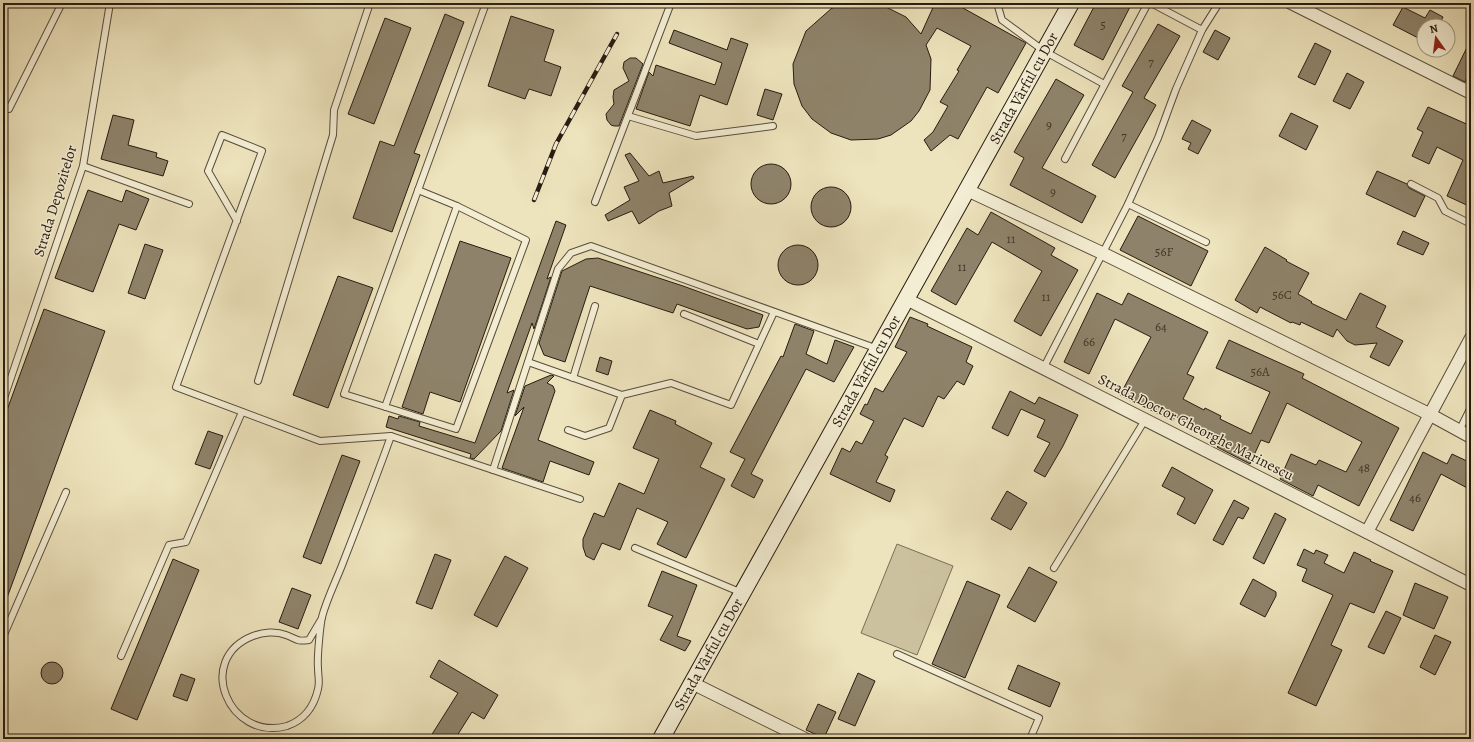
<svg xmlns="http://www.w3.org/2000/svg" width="1474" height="742" font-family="Alegreya,serif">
<rect width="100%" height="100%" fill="#ede3bc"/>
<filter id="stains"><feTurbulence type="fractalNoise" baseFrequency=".005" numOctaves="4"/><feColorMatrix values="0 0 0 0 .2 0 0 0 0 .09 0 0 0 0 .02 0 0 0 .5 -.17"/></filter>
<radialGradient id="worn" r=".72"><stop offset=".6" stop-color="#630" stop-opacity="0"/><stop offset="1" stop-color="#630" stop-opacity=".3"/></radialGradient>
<!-- green -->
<path fill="#ccc19f" stroke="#7a6e58" d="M897 544 953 566 917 655 861 633Z"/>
<!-- building -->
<g fill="#8e836a" stroke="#281c11">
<path d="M852 3H878L906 17 921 34 935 3H954L1026 43 998 93 987 87 958 139 950 135 931 151 924 140 933 132 948 106 940 102 959 71 957 70 971 46 937 28 926 45 931 59 930 90 919 111 911 121 891 135 878 139 851 140 831 133 812 119 802 106 794 84 793 64 806 31 832 8Z"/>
<path d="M1096 3H1132L1103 60 1074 45Z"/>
<path d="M1403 7 1425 18 1430 10 1443 17 1439 25 1441 26H1424V41L1393 25Z"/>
<path d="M445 14 464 22 414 153 420 155 392 232 353 218 380 141 394 146Z"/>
<path d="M511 16 554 30 544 61 561 67 551 96 529 89 525 99 488 86Z"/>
<path d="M385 18 411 28 374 124 348 114Z"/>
<path d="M1158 24 1180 36 1144 98 1156 105 1115 178 1092 165 1133 92 1122 86Z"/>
<path d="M674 30 727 50 731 38 748 44 727 105 700 95 690 126 636 109 649 72 653 76 656 65 715 85 722 63 669 43Z"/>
<path d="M1215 30 1230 38 1218 60 1203 52Z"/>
<path d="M1471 39V77L1468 75 1465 82 1453 76Z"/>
<path d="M1315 43 1331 51 1315 85 1298 77Z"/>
<path d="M630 58H636L643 64 619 126H614L611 125 607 120 606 114 614 104 613 97 614 90 629 81 623 68 624 62Z"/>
<path d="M1347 73 1364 82 1350 109 1333 101Z"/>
<path d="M1056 79 1084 95 1042 168 1096 196 1082 223 1010 185 1024 158 1014 152Z"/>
<path d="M765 89 782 94 773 120 757 115Z"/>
<path d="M1428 107 1471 126V207L1447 196 1463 160 1437 147 1429 164 1412 156 1423 132 1417 129Z"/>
<path d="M1291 113 1318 126 1306 150 1279 136Z"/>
<path d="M113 115 134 120 128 145 157 153 156 157 168 161 163 176 101 159Z"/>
<path d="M1192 120 1211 130 1198 154 1188 149 1191 143 1182 139Z"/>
<path d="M630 153 649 176 659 171 663 183 693 176 694 178 669 193 672 206 659 211 639 224 632 211 608 221 605 215 630 200 624 187 639 181 625 155Z"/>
<circle cx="771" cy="184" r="20"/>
<path d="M1377 171 1407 184 1409 188 1425 196 1415 217 1366 194Z"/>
<circle cx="831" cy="207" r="20"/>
<path d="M88 190 122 202 126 190 149 199 136 230 119 224 93 292 55 278Z"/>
<path d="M991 212 1055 248 1051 255 1078 270 1041 336 1014 321 1042 271 992 242 956 305 931 291 967 228 978 235Z"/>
<path d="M1138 216 1208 251 1191 286 1120 250Z"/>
<path d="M556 221 566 225 547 279 551 277 534 329 532 323 507 393 514 390 501 431 474 459 470 458 471 454 386 427 389 416 398 419 399 416 420 422 419 426 475 443Z"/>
<path d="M1403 231 1429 243 1423 255 1397 244Z"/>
<path d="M460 241 511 258 460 402 430 392 423 414 402 407Z"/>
<path d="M145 244 163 250 145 299 128 293Z"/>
<circle cx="798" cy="265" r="20"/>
<path d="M1265 247 1287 260 1286 261 1309 273 1298 294 1312 302 1311 303 1346 320 1360 293 1386 306 1376 327 1403 341 1389 366 1370 357 1377 343 1355 345 1347 341 1337 329 1333 337 1301 322 1300 325 1292 322 1291 323 1260 307 1257 313 1235 300Z"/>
<path d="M598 258 683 286 763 315 759 327 747 329 677 304 673 313 590 286 565 362 544 355 539 343 562 271 586 259Z"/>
<path d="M338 276 373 288 328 408 293 395Z"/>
<path d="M1097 293 1122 305 1128 293 1208 332 1187 374 1194 377 1183 399 1204 410 1205 408 1221 416 1220 419 1251 434 1270 392 1216 368 1229 340 1304 374 1302 378 1399 428 1359 506 1318 485 1313 496 1280 479 1291 454 1316 465 1319 460 1346 472 1362 442 1287 403 1269 443 1261 440 1250 464 1217 447 1219 445 1193 430 1195 426 1175 416 1173 421 1120 395 1151 337 1115 319 1089 374 1064 362Z"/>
<path d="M44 309 105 331 4 606H3V421Z"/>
<path d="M910 317 928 324 927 326 972 347 966 362 973 366 964 385 957 381 944 399 938 396 923 427 904 418 885 455 888 457 876 482 895 490 890 502 830 474 842 448 850 452 856 441 862 444 874 421 860 414 865 404 867 405 875 388 883 392 907 352 895 347Z"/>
<path d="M795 324 814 331 806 354 827 364 835 340 854 347 834 382 806 369 751 474 763 480 754 498 731 486 745 459 730 452 781 356 783 357Z"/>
<path d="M600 357 612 361 608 375 596 371Z"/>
<path d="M551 375 554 376 547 383 553 386 555 391 538 440 594 462 589 475 550 461 543 482 502 468 524 407 515 416 525 386Z"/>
<path d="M1010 391 1035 404 1039 397 1078 415 1063 446 1045 477 1034 471 1050 443 1037 437 1045 420 1021 409 1008 436 992 428Z"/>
<path d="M650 410 676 421 675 424 712 443 700 467 725 479 686 558 657 544 668 522 637 508 620 550 602 543 594 560 586 556 583 547V539L594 513 604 517 619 483 644 494 659 459 633 448Z"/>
<path d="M208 431 223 436 210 469 195 464Z"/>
<path d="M1423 452 1447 464 1452 454 1471 463V490L1441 474 1413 531 1390 520Z"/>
<path d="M342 455 360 461 321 564 303 557Z"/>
<path d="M1172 467 1213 490 1195 524 1177 514 1185 498 1162 486Z"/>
<path d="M1007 491 1027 503 1011 530 991 519Z"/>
<path d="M1234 500 1249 508 1243 519 1238 517 1223 545 1213 540Z"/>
<path d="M1275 513 1286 519 1264 564 1253 558Z"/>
<path d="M1304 549 1314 554 1316 550 1328 555 1324 563 1344 573 1354 552 1371 560 1370 561 1393 571 1374 613 1350 603 1331 645 1342 650 1316 706 1288 693 1333 595 1302 581 1307 569 1297 565Z"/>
<path d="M435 554 451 560 432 609 416 603Z"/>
<path d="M505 556 528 568 497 627 474 615Z"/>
<path d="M173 559 199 570 137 720 111 709Z"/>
<path d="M1029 567 1057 582 1035 622 1007 607Z"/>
<path d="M662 571 697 585 677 636 691 641 685 651 660 640 673 616 648 606Z"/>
<path d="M1253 579 1276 592V596L1265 617 1240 604Z"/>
<path d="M967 581 1000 595 965 678 932 664Z"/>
<path d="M1415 583 1448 597 1434 629 1403 615Z"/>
<path d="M292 588 311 595 298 629 279 622Z"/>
<path d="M1386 611 1401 618 1384 654 1368 647Z"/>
<path d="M1435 635 1451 642 1435 675 1420 667Z"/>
<path d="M439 660 498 695 484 719 472 712 455 739H429L458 693 430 677Z"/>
<circle cx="52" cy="673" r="11"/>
<path d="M1018 665 1060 683 1050 707 1008 689Z"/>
<path d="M858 673 875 681 855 726 838 719Z"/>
<path d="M181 674 195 679 187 701 173 696Z"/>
<path d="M818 704 836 712 824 738 806 730Z"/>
</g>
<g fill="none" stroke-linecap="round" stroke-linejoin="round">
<!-- lane casing -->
<g stroke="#594e3c" stroke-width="8">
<g id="lane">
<path d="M477 3 485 6 486 3"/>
<path d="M997 3 1002 20 1044 51 1104 84"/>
<path d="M1151 3 1202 30"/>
<path d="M3 107 9 109 62 3"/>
<path d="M628 116 696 136 773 126"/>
<path d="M1065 159 1148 3"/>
<path d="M83 166 189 204"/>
<path d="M1411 184 1438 198 1445 211 1471 224"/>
<path d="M418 190 457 206"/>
<path d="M595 202 671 3"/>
<path d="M1128 204 1206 242"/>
<path d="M237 221 208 171 222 135 262 151 176 387 320 441 391 436 493 470 558 269 571 253 591 246 878 349"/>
<path d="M684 314 759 344"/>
<path d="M528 362 622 395"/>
<path d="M1044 367 1128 204 1158 138 1176 89 1202 30 1219 3"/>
<path d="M573 378 595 306"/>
<path d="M258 381 333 135 334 110 370 3"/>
<path d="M3 401 83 166 110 3"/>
<path d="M385 407 457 206 526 240 456 429 344 394 485 6"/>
<path d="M568 430 585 436 609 428 622 395 671 383 731 405 774 312"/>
<path d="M1459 431 1471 407"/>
<path d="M493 470 580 499"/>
<path d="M635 548 742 593"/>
<path d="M1054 568 1145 420"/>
<path d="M322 618 309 640C296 642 297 639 286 635 276 631 263 632 253 636 194 659 229 742 287 726 304 720 314 707 318 689 320 682 318 676 318 668 317 658 320 627 322 617 327 598 337 579 344 560 360 519 376 478 391 436"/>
<path d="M3 637 66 492"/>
<path d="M897 654 1039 718 1030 739"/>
<path d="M121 656 169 545 186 542 242 412"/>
</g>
</g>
<!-- street casing -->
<g stroke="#594e3c" stroke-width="14">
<g id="street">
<path d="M1291 3 1471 93"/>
<path d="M967 190 1102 253 1429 414 1471 437"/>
<path d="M906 299C1095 393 1283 489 1471 585"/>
<path d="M1367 532 1471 338"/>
<path d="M692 683 805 739"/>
</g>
</g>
<!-- secondary casing -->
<g stroke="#281c11" stroke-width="18">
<g id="secondary">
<path id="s1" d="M661 739 1071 3"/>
</g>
</g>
<!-- lane -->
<use href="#lane" stroke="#f3edd3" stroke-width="6"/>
<!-- street -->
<use href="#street" stroke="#f3edd3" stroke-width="12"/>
<!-- secondary -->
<use href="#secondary" stroke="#f3edd3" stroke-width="16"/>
<!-- rail casing -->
<g stroke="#281c11" stroke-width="4.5">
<path id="rail" d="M534 200 556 144 617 34"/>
</g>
<!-- rail -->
<use href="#rail" stroke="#f3edd3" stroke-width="3" stroke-dasharray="9" stroke-linecap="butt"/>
</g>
<g text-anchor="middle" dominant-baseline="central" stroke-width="3" stroke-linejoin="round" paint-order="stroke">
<!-- number labels -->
<g font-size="13" fill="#423627">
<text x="1103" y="24">5</text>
<text x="1151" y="61">7</text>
<text x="1049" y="124">9</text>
<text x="1124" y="135">7</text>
<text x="1053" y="191">9</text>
<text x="1011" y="238">11</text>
<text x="1164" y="251">56F</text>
<text x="962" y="266">11</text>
<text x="1282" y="294">56C</text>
<text x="1046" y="296">11</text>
<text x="1161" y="326">64</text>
<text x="1089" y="341">66</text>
<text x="1260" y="371">56A</text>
<text x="1364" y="467">48</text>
<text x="1415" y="497">46</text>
</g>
<!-- street labels -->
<g font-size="15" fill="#281c11" stroke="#f3edd3">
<text stroke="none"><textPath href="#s1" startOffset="745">Strada Vârful cu Dor</textPath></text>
<text transform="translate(55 201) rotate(-73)">Strada Depozitelor</text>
<text stroke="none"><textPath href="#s1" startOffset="421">Strada Vârful cu Dor</textPath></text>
<text transform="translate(1196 427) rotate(27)">Strada Doctor Gheorghe Marinescu</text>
<text stroke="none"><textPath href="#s1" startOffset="97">Strada Vârful cu Dor</textPath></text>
</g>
</g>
<!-- margin -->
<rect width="1474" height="742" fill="none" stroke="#ede3bc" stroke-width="16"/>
<rect x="4" y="4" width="1466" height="734" fill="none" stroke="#281c11" stroke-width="2"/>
<rect x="8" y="8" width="1458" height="726" fill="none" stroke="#281c11"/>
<!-- north arrow -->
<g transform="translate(1436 38) rotate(346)"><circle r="19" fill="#f3edd3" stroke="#a29985"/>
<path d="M0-3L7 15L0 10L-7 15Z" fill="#8f2418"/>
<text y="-6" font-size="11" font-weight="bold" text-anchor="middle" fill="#281c11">N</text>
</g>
<rect width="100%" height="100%" filter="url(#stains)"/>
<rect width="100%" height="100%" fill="url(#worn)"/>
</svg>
